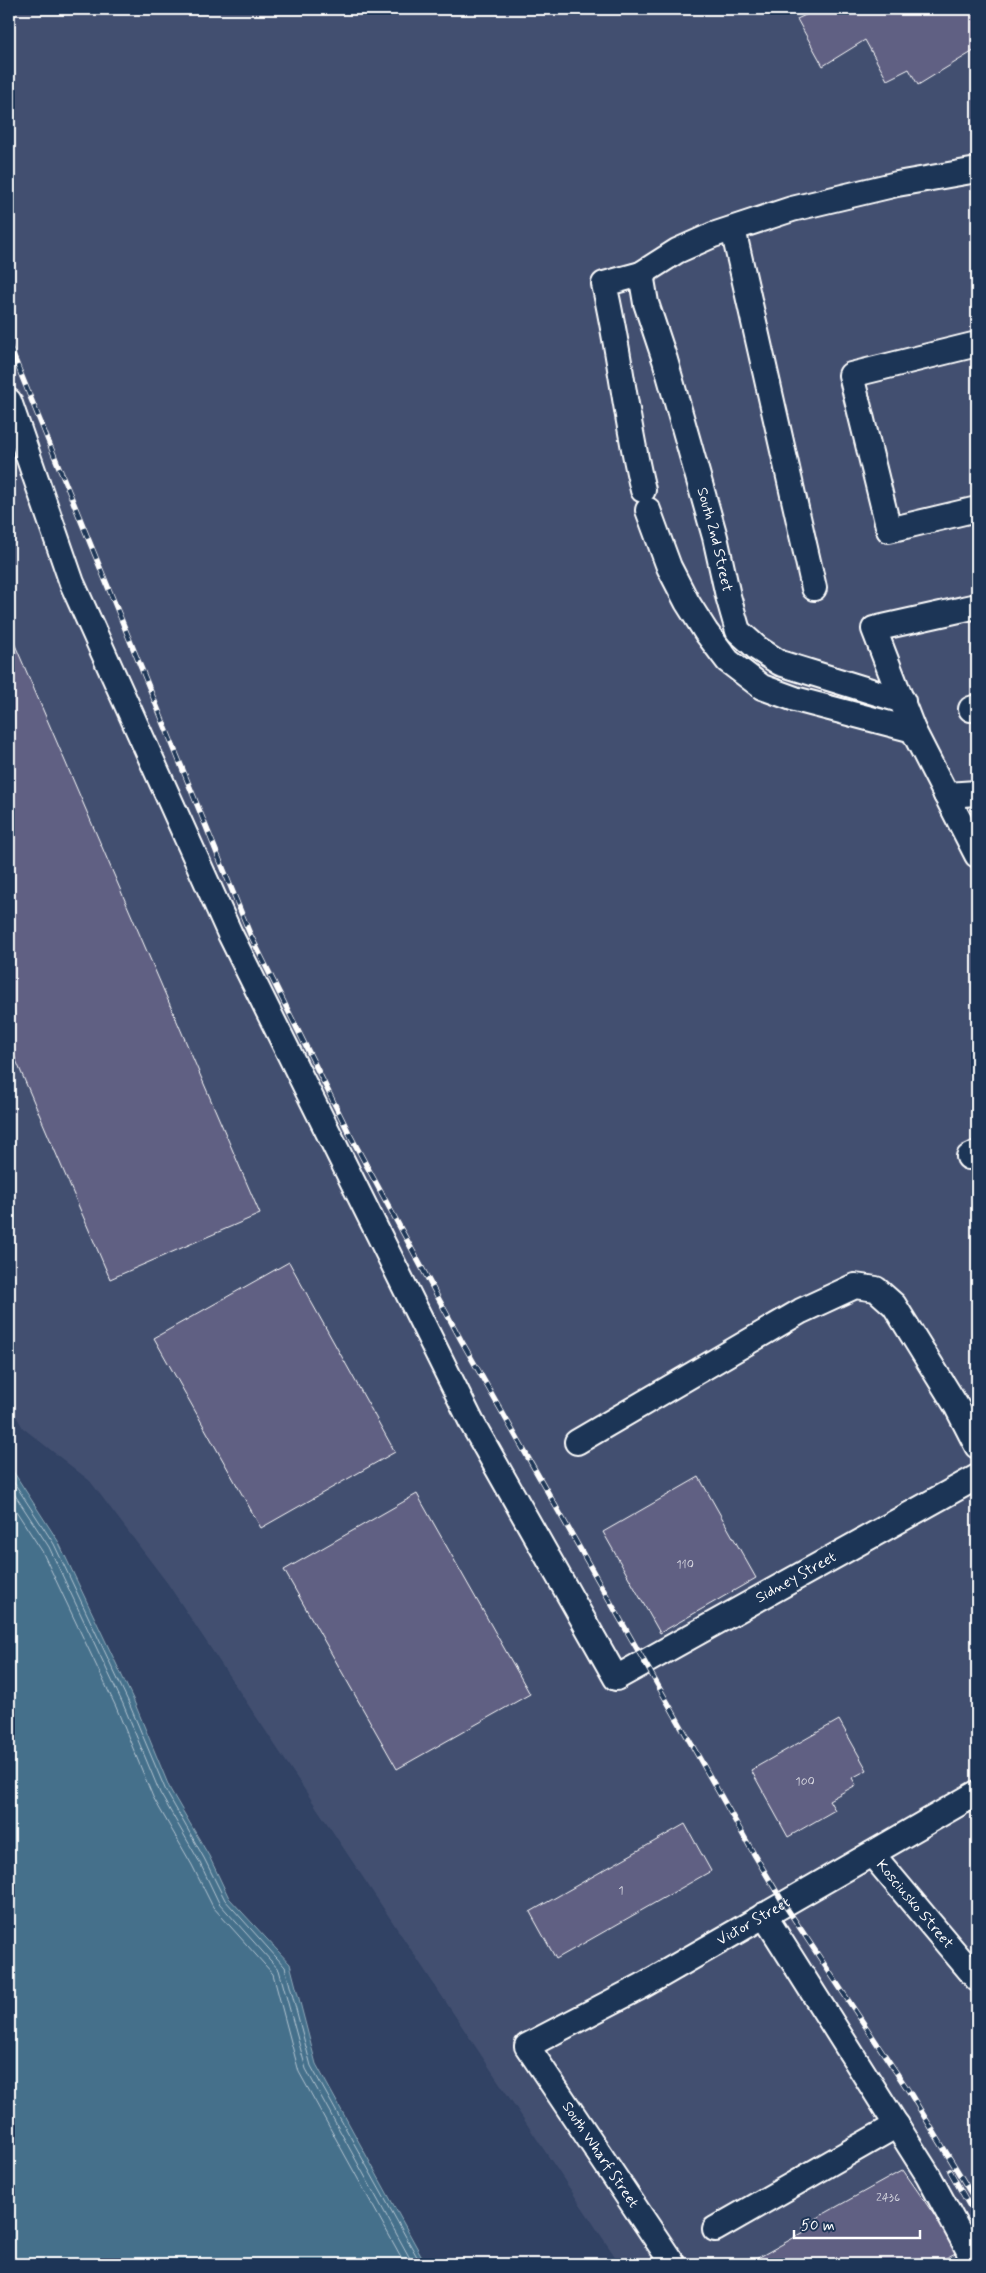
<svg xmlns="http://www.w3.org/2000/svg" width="986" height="2273" font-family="Mynerve,sans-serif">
<rect width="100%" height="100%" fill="#314264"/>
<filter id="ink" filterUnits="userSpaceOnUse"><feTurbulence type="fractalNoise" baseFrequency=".02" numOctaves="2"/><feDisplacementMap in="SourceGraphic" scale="10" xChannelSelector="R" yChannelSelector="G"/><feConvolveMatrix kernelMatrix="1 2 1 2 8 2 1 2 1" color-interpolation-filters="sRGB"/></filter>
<g filter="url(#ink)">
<!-- built -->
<path fill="#434f70" d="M9 9H977V2264H620L168 1584 90 1481 23 1428 9 1404Z"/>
<!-- water -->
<path fill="#446f8b" stroke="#8fa9b9" d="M9 1465 58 1541 133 1699 170 1789 209 1856 229 1898 290 1964 316 2064 426 2264H9Z"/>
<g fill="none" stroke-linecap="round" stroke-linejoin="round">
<!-- shore -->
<g stroke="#b4c5d1" stroke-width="1">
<path d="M9 1475 54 1544 128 1701 166 1791 204 1858 225 1900 285 1967 311 2066 421 2264"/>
<path d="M9 1486 49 1547 123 1704 160 1793 199 1861 219 1903 279 1970 306 2069 413 2264"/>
<path d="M9 1500 42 1551 116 1707 153 1797 192 1865 213 1907 273 1974 299 2072 405 2264"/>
</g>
</g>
<!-- building -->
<g fill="#616183" stroke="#fff">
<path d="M813 9H977V49L918 85 909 69 887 80 865 40 823 66 797 19 814 11Z"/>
<path d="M9 631 260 1214 110 1279 9 1044Z"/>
<path d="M289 1262 395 1452 261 1528 154 1338Z"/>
<path d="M699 1477 756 1578 660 1633 603 1532Z"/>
<path d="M417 1494 530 1694 397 1769 284 1570Z"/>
<path d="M839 1720 867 1770 852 1778 856 1785 829 1800 835 1810 788 1837 751 1770Z"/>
<path d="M685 1824 711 1871 556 1959 530 1912Z"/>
<path d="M903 2170 959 2251 935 2264H747L804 2232 802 2226Z"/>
</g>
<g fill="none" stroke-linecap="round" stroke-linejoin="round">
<!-- minor casing -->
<g stroke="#fff" stroke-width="28">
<g id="minor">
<path d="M733 229 814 588"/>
<path id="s1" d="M641 274 646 303 665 360 715 537 728 596 738 631 757 648 780 663 903 701"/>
<path d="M977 344 851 375 889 530 977 509"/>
<path id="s2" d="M9 401 72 583 230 934 472 1423 616 1678 977 1477"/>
<path d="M643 490C626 422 620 352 604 284L641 274 677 251 713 235 792 209 897 184 977 170"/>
<path d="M648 510 669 567 687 602 706 632 728 661 762 687 795 699 913 730"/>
<path d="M977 606 874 629 913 730 977 855"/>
<path d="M971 709 977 707"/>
<path d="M946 795 977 793"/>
<path d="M969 1157 977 1153"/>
<path d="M577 1442 801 1311 855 1286 876 1289 894 1305 957 1407 977 1446"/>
<path id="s3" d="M872 1854 977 1979"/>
<path d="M764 1915 928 2175 968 2249 972 2264"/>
<path d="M715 2229 897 2125"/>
<path id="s4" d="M673 2264 527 2046 642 1986 977 1793"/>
</g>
</g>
<!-- minor -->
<use href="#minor" stroke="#1d3557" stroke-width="24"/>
<!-- rail casing -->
<g stroke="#fff" stroke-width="5.5">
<g id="rail">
<path d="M9 345 250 934 349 1133 461 1340 754 1854 784 1904 910 2093 977 2203"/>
<path d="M950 2171 977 2219"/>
</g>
</g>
<!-- rail -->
<use href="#rail" stroke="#1d3557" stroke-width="4" stroke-dasharray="11" stroke-linecap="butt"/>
</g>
</g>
<g text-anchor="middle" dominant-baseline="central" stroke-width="4" stroke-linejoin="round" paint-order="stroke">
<!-- number labels -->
<g font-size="12" fill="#d8d8e0">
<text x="685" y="1565">110</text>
<text x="805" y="1782">100</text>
<text x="621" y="1891">1</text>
<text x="888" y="2198">2436</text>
</g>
<!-- street labels -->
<g font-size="15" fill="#fff" stroke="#1d3557">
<text stroke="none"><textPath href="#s1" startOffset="276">South 2nd Street</textPath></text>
<text stroke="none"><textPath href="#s2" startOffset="1622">Sidney Street</textPath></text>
<text stroke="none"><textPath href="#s3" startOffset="66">Kosciusko Street</textPath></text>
<text stroke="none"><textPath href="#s4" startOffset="521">Victor Street</textPath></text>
<text transform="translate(600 2155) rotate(56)">South Wharf Street</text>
</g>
</g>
<!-- margin -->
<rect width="986" height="2273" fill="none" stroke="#1d3557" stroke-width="30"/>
<rect x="15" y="15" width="956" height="2243" fill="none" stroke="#fff" stroke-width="2" filter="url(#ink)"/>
<!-- scale -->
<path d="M794 2230v8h126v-8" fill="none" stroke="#ffffff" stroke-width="2.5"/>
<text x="801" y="2230" font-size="15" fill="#ffffff" stroke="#1d3557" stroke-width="4" paint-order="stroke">50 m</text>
</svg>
